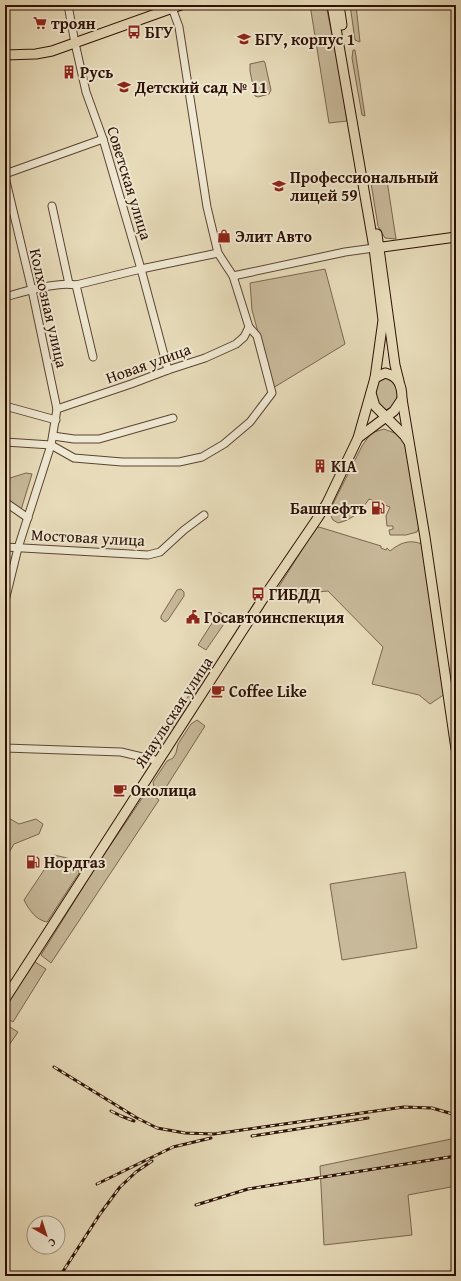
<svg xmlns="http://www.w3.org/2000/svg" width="461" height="1281" font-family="'Gentium Book Plus',serif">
<rect width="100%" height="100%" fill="#e7dbb9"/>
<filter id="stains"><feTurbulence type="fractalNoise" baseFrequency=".005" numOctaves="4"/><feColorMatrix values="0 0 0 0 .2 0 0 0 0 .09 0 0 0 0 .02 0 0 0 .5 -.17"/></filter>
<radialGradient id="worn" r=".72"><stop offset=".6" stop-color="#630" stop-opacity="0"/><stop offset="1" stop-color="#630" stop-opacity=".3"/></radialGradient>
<!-- green -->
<g fill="#c8b99a" stroke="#7b6550">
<path d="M310 5H326L341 79 347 121 329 123Z"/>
<path d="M350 5H356L360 42 355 40Z"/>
<path d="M353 50H355L365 116 362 115 352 58Z"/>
<path d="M264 61 265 63 271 90 269 94 258 97 255 96 250 71V64Z"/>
<path d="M386 174 396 239 385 238 378 226 370 177Z"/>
<path d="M325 269 345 344 273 388 252 310 250 283Z"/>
<path d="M388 377C399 388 401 396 391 408L385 410C372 402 372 379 388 377Z"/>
<path d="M384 429 400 435 406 444 419 527 417 532 406 535H390L389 530 393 529V526H387L386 516 390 507 369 499C361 511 352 520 338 523L333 520 329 512 362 446 371 433Z"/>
<path d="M26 473 32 474 21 510 5 499V481L10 478Z"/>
<path d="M319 527 381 546V548L386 550 387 548 390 551C400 543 409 539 422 544L445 694 430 704 419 695 372 684 383 647 328 591 298 594 278 588 315 529Z"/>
<path d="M181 589 184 592V596L168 620 165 622 161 619V616L177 590Z"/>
<path d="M219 612 228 618 206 650 198 645Z"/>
<path d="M199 688 201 689 175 728 172 726 171 724 189 695Z"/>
<path d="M197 720 205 726 163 792 154 787 153 782 167 761 173 758 176 753 178 744 191 724Z"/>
<path d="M150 793 159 800 51 963 41 955 95 868 145 794Z"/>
<path d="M5 816 19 824 36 819 43 824 39 834 14 844 5 859Z"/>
<path d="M54 855C66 858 78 858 79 873L47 922C36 920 29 910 24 900Z"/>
<path d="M405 872 417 948 342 960 330 884Z"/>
<path d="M32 960 46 969 13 1022 5 1017V1002Z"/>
<path d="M5 1024 18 1032 5 1051Z"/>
<path d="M456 1138V1186L408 1195 412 1235 324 1245 320 1166Z"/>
</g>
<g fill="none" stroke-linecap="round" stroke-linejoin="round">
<!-- minor casing -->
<g stroke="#5c4432" stroke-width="9">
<g id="minor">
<path d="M68 5 75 43 86 92 103 139 141 269 168 370"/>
<path d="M5 174 103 139"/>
<path d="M5 177 32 290 57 409 51 445 18 548 5 601"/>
<path d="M52 206 69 284"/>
<path d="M233 276 345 252 374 248"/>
<path d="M76 285 93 357"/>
<path d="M5 297C23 292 58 281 76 285L141 269 218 253"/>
<path d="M5 406 56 420"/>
<path d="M57 409 131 384 168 370 205 358 236 344 244 337 249 327 233 276 218 253 207 207 179 27 171 5"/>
<path d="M53 436 74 439H99L173 418"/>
<path d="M5 442 51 445 74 458 122 462H179L202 457 224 444 250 422 272 393 257 336 249 327"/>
<path d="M5 502 28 518"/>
<path d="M5 547 148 555 160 552 184 530 204 515"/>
<path d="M5 748 121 752 159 761"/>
</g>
</g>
<!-- major casing -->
<g stroke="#2e1105" stroke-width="11">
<g id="major">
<path d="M339 5 342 25"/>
<path d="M5 55 36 54 52 51 181 5"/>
<path d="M377 234 395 365 399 381"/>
<path d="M375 248 456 237"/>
<path d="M371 393 375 406 386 417 394 411 402 399C402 386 399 376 385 373L375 378"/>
<path d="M402 399 425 537 456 749"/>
<path d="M358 438 386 417 404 435 408 441"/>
<path d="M5 999 270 588 317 519 327 503 358 438 375 378 383 320 374 248 332 5"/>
</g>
</g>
<!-- minor -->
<use href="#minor" stroke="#efe8d2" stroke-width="7"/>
<!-- major -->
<use href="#major" stroke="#e7dbb9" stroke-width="9"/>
<!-- rail casing -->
<g stroke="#2e1105" stroke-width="3">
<g id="rail">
<path d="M54 1067 137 1118 157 1128 185 1133 214 1134 404 1107 432 1108 456 1115"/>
<path d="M111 1111 121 1116 134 1121"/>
<path d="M252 1136 368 1118"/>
<path d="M97 1184 173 1147 211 1138"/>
<path d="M196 1205 248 1189 456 1156"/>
<path d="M60 1276 100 1214 120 1187 136 1172 152 1161"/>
</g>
</g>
<!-- rail -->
<use href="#rail" stroke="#efe8d2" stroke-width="1.5" stroke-dasharray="4.5" stroke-linecap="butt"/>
</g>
<!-- icons -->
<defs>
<g id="supermarket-bare" transform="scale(1.08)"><path d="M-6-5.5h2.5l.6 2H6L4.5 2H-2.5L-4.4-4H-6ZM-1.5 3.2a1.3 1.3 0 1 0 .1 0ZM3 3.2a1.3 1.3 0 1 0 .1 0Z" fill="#8f2418" stroke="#efe8d2" stroke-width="2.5" paint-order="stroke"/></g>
<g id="bus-bare" transform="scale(1.08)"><path d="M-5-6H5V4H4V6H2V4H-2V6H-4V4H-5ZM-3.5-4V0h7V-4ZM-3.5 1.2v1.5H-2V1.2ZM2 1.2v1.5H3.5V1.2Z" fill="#8f2418" stroke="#efe8d2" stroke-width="2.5" paint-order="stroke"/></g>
<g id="university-bare" transform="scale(1.08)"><path d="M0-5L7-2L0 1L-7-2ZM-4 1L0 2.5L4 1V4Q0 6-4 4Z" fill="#8f2418" stroke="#efe8d2" stroke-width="2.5" paint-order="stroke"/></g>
<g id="building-bare" transform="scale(1.08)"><path d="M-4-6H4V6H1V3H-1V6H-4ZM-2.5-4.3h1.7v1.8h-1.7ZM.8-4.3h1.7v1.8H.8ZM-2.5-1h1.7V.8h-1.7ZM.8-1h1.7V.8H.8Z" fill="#8f2418" stroke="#efe8d2" stroke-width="2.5" paint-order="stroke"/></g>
<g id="school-bare" transform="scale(1.08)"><path d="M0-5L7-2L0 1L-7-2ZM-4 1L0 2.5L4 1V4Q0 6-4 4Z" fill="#8f2418" stroke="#efe8d2" stroke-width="2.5" paint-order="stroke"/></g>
<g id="shop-bare" transform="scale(1.08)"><path d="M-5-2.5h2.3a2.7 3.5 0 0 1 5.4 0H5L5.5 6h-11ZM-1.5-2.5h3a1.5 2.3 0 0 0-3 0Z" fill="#8f2418" stroke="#efe8d2" stroke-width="2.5" paint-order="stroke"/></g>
<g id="fuel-bare" transform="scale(1.08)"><path d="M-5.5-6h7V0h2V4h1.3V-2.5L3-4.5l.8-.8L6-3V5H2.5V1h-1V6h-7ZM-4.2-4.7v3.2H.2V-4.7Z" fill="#8f2418" stroke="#efe8d2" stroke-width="2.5" paint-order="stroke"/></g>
<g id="civic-bare" transform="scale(1.08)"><path d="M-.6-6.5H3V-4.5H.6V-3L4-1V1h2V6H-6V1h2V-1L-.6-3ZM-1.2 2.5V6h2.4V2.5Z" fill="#8f2418" stroke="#efe8d2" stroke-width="2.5" paint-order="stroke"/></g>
<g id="cafe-bare" transform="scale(1.08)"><path d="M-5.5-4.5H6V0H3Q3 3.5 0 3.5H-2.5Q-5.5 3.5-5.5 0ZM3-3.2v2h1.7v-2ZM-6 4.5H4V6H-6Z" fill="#8f2418" stroke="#efe8d2" stroke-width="2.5" paint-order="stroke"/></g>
</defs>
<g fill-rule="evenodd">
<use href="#supermarket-bare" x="40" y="23"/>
<use href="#bus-bare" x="134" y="32"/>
<use href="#university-bare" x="244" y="39"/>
<use href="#building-bare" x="69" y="72"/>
<use href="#school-bare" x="124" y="87"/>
<use href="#university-bare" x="279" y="186"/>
<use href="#shop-bare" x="224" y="236"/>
<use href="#building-bare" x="320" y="466"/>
<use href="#fuel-bare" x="378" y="508"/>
<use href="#bus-bare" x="258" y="594"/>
<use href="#civic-bare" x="193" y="617"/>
<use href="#cafe-bare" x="218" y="691"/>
<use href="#cafe-bare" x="120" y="790"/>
<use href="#fuel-bare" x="33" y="862"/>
</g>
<g text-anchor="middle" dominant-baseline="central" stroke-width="4" stroke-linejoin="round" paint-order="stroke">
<!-- poi labels -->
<g font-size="16" font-weight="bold" fill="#2e1105" stroke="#efe8d2" text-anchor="start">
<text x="51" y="23">троян</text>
<text x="145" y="32">БГУ</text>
<text x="255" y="39">БГУ, корпус 1</text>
<text x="80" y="72">Русь</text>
<text x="135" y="87">Детский сад № 11</text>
<text x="290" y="177">Профессиональный<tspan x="290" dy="18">лицей 59</tspan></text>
<text x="235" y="236">Элит Авто</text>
<text x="331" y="466">KIA</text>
<text x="367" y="508" text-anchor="end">Башнефть</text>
<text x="269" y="594">ГИБДД</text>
<text x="204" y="617">Госавтоинспекция</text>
<text x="229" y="691">Coffee Like</text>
<text x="131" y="790">Околица</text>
<text x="44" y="862">Нордгаз</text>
</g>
<!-- street labels -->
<g font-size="16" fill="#2e1105" stroke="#efe8d2">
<text transform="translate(130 183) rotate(73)">Советская улица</text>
<text transform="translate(49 308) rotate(77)">Колхозная улица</text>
<text transform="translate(148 363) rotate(-20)">Новая улица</text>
<text transform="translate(88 537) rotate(3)">Мостовая улица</text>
<text transform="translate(173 712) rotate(-57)">Янаульская улица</text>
</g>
</g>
<!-- margin -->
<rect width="461" height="1281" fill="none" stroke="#e7dbb9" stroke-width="20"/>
<rect x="6" y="6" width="449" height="1269" fill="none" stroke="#2e1105" stroke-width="2"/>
<rect x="10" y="10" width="441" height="1261" fill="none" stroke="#2e1105"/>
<!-- north arrow -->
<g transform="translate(46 1235) rotate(141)"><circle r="19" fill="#efe8d2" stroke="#a29280"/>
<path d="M0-3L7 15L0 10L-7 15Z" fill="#8f2418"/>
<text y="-6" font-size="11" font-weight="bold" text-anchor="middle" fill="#2e1105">С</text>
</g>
<rect width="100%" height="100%" filter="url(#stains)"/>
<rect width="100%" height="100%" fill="url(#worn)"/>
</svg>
